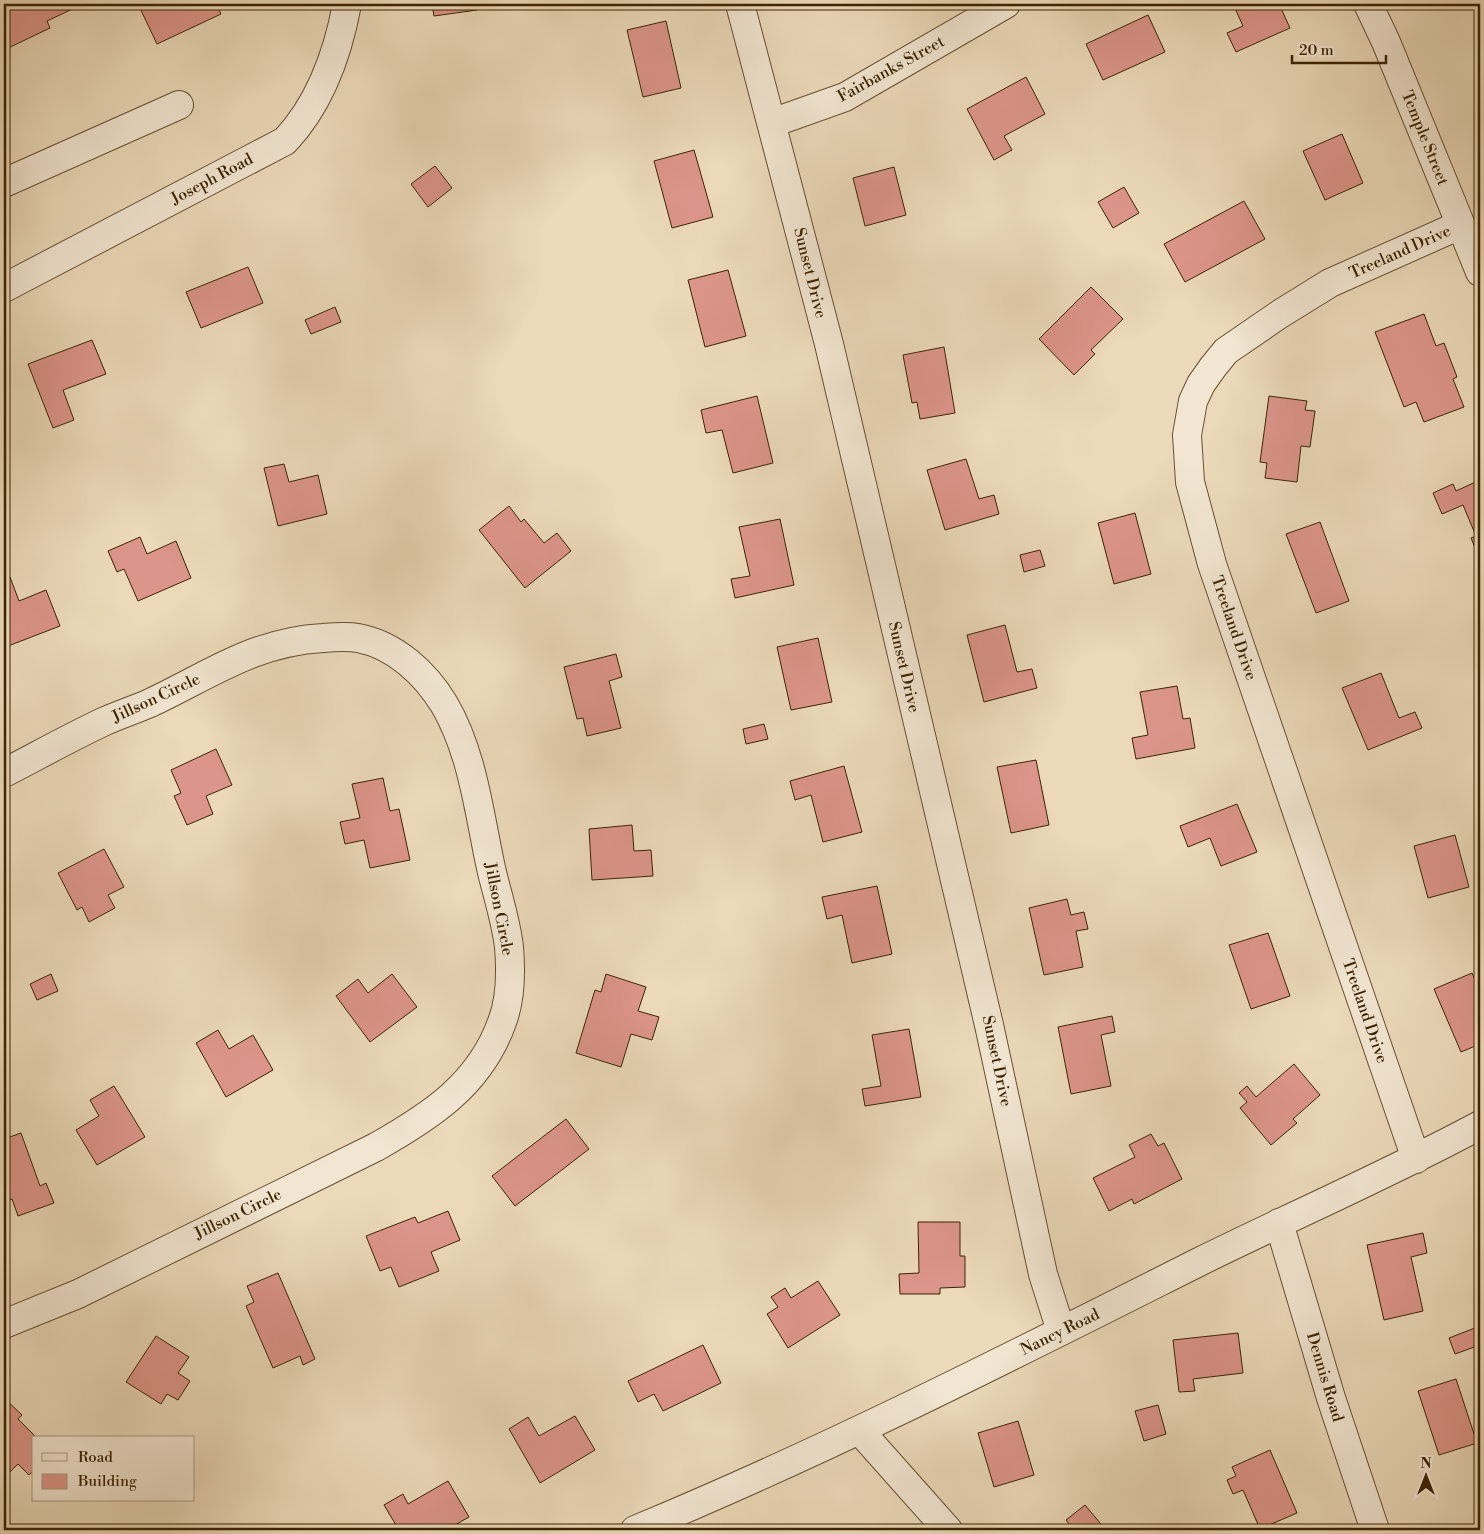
<svg xmlns="http://www.w3.org/2000/svg" width="1484" height="1534" font-family="'Libre Bodoni',serif">
<rect width="100%" height="100%" fill="#ebd9b9"/>
<filter id="stains"><feTurbulence type="fractalNoise" baseFrequency=".004" numOctaves="4"/><feColorMatrix values="0 0 0 0 .2 0 0 0 0 .09 0 0 0 0 .02 0 0 0 .5 -.17"/></filter>
<radialGradient id="worn" r=".72"><stop offset=".6" stop-color="#630" stop-opacity="0"/><stop offset="1" stop-color="#630" stop-opacity=".3"/></radialGradient>
<!-- building -->
<g fill="#dc958a" stroke="#3b2403">
<path d="M4 4H83L47 21 50 28 4 50Z"/>
<path d="M138 4H216L221 14 157 44Z"/>
<path d="M432 4H476L477 10 434 16Z"/>
<path d="M1233 4H1279L1290 28 1236 52 1227 33 1243 26Z"/>
<path d="M1148 15 1165 52 1103 80 1086 44Z"/>
<path d="M666 21 681 88 643 97 627 30Z"/>
<path d="M1026 77 1045 114 1004 136 1012 150 994 160 967 109Z"/>
<path d="M1342 134 1363 183 1325 200 1303 151Z"/>
<path d="M694 150 713 217 672 228 654 161Z"/>
<path d="M435 166 452 188 428 207 411 184Z"/>
<path d="M894 167 906 215 865 226 853 178Z"/>
<path d="M1124 187 1139 213 1113 228 1098 202Z"/>
<path d="M1244 201 1265 239 1185 282 1164 244Z"/>
<path d="M248 267 263 303 201 328 186 292Z"/>
<path d="M728 270 746 336 705 347 688 280Z"/>
<path d="M1091 287 1123 319 1091 350 1095 354 1074 375 1039 339Z"/>
<path d="M335 307 341 322 311 334 305 320Z"/>
<path d="M1424 314 1436 346 1444 343 1457 377 1453 379 1464 407 1424 422 1416 402 1404 407 1375 332Z"/>
<path d="M92 340 106 374 63 390 74 420 53 428 28 364Z"/>
<path d="M944 347 955 413 920 419 917 402 912 403 903 355Z"/>
<path d="M757 396 773 463 733 473 722 430 706 433 701 410Z"/>
<path d="M1269 396 1307 401 1305 410 1315 411 1310 447 1301 446 1297 482 1265 478 1267 463 1260 462Z"/>
<path d="M966 459 979 499 994 495 999 514 945 530 927 470Z"/>
<path d="M284 464 289 482 318 475 327 514 278 526 264 468Z"/>
<path d="M1480 480V560L1471 538 1476 536 1463 505 1442 514 1433 493 1453 484 1456 491Z"/>
<path d="M509 506 521 522 524 519 544 543 557 533 571 551 525 588 479 530Z"/>
<path d="M1135 513 1151 574 1114 584 1098 523Z"/>
<path d="M780 519 794 585 735 598 731 579 750 576 739 527Z"/>
<path d="M1320 522 1349 601 1316 613 1286 534Z"/>
<path d="M140 537 147 554 176 541 191 578 138 601 124 569 117 572 108 551Z"/>
<path d="M1040 550 1045 566 1024 572 1020 555Z"/>
<path d="M10 577 19 601 46 590 60 626 8 646 4 636V579Z"/>
<path d="M1005 625 1017 672 1032 669 1037 688 984 702 967 635Z"/>
<path d="M818 638 832 702 791 710 777 647Z"/>
<path d="M616 654 622 677 609 681 621 728 587 736 583 718 577 719 564 667Z"/>
<path d="M1381 673 1399 718 1415 712 1422 728 1368 750 1342 688Z"/>
<path d="M1177 686 1183 719 1190 718 1195 748 1136 759 1132 738 1148 735 1140 692Z"/>
<path d="M764 724 768 739 746 744 743 729Z"/>
<path d="M216 749 232 785 206 796 213 814 187 825 174 796 181 793 171 770Z"/>
<path d="M1036 760 1049 825 1011 833 997 767Z"/>
<path d="M844 766 862 832 823 842 811 795 795 800 790 781Z"/>
<path d="M383 778 390 811 399 809 410 860 370 868 364 840 345 844 340 822 360 818 352 784Z"/>
<path d="M1237 804 1257 852 1221 866 1210 838 1188 847 1180 826Z"/>
<path d="M632 825 634 851 651 850 653 876 592 880 589 829Z"/>
<path d="M1455 835 1469 887 1428 898 1414 846Z"/>
<path d="M104 849 124 887 108 895 115 908 89 922 82 907 77 910 58 873Z"/>
<path d="M877 886 892 954 852 963 842 915 827 919 822 897Z"/>
<path d="M1067 899 1071 915 1084 912 1088 929 1076 931 1083 967 1044 975 1029 908Z"/>
<path d="M1268 933 1290 996 1251 1009 1229 945Z"/>
<path d="M1472 973 1480 991V1044L1461 1052 1434 989Z"/>
<path d="M51 974 58 991 37 1000 30 984Z"/>
<path d="M392 974 417 1007 370 1042 336 996 358 979 368 993Z"/>
<path d="M606 974 646 987 638 1011 659 1017 652 1040 631 1034 621 1067 576 1053 595 990 601 992Z"/>
<path d="M1112 1016 1115 1032 1101 1035 1111 1086 1071 1094 1058 1027Z"/>
<path d="M909 1029 921 1097 865 1106 862 1089 881 1086 872 1035Z"/>
<path d="M218 1030 229 1049 253 1035 273 1070 226 1097 196 1043Z"/>
<path d="M1294 1064 1320 1095 1293 1119 1297 1123 1271 1145 1240 1108 1247 1102 1239 1093 1247 1086 1256 1097Z"/>
<path d="M114 1086 145 1137 97 1165 76 1130 99 1116 90 1100Z"/>
<path d="M566 1119 589 1149 515 1206 492 1176Z"/>
<path d="M21 1133 40 1186 46 1183 54 1203 18 1216 12 1199 4 1202V1139Z"/>
<path d="M1151 1134 1158 1146 1164 1143 1182 1179 1134 1204 1132 1199 1109 1211 1093 1178 1135 1157 1129 1145Z"/>
<path d="M448 1211 460 1240 431 1252 439 1271 399 1287 391 1267 380 1271 366 1236 415 1217 418 1223Z"/>
<path d="M918 1222H960V1256H965V1287L940 1288V1294H900L899 1274 919 1273Z"/>
<path d="M1423 1233 1427 1253 1411 1257 1423 1311 1384 1320 1367 1245Z"/>
<path d="M278 1273 315 1359 303 1365 300 1356 273 1368 246 1306 254 1302 247 1286Z"/>
<path d="M818 1281 840 1315 788 1348 767 1314 778 1307 771 1297 785 1288 791 1298Z"/>
<path d="M1475 1328 1480 1345 1455 1354 1449 1338Z"/>
<path d="M1238 1333 1243 1373 1193 1379 1195 1391 1179 1392 1173 1340Z"/>
<path d="M156 1336 189 1357 178 1373 190 1381 178 1400 167 1394 161 1404 126 1382Z"/>
<path d="M703 1345 721 1383 663 1411 654 1394 638 1402 628 1381Z"/>
<path d="M1456 1379 1477 1443 1439 1455 1418 1391Z"/>
<path d="M4 1398 22 1415 18 1419 37 1438H34V1470L29 1475 18 1464 10 1472 4 1466Z"/>
<path d="M1158 1405 1166 1434 1144 1441 1135 1411Z"/>
<path d="M575 1416 595 1450 540 1483 509 1429 528 1417 539 1436Z"/>
<path d="M1018 1421 1034 1475 994 1487 978 1433Z"/>
<path d="M1270 1450 1297 1513 1260 1529 1243 1490 1233 1494 1227 1480 1236 1476 1232 1467Z"/>
<path d="M448 1481 469 1517 446 1530H399L384 1505 403 1494 408 1504Z"/>
<path d="M1085 1505 1106 1530H1074L1066 1520Z"/>
</g>
<g fill="none" stroke-linecap="round" stroke-linejoin="round">
<!-- minor casing -->
<g stroke="#675130" stroke-width="30">
<g id="minor">
<path d="M740 4 829 344 989 1025 1043 1274 1061 1331"/>
<path d="M1368 4 1386 42 1480 272"/>
<path d="M772 123 845 97 1006 4"/>
<path d="M4 183 179 105"/>
<path d="M4 288 285 141C320 104 338 53 347 4"/>
<path d="M4 773C37 756 69 738 103 722 118 715 134 710 150 703 210 675 253 642 323 638 334 637 347 636 358 638 395 645 425 673 444 704 473 753 479 813 491 868 497 894 506 921 509 947 511 971 511 999 502 1022 480 1084 431 1116 376 1147L78 1294 4 1324"/>
<path d="M1416 1159 1212 564 1190 482 1187 435 1193 401 1201 384 1213 367 1226 351 1280 314 1330 283 1460 225"/>
<path d="M1279 1223 1331 1398 1375 1530"/>
<path d="M860 1431 948 1530"/>
<path d="M635 1530C828 1450 1014 1355 1201 1261 1294 1215 1389 1174 1480 1125"/>
</g>
</g>
<!-- minor -->
<use href="#minor" stroke="#f2e6d2" stroke-width="28"/>
</g>
<g text-anchor="middle" dominant-baseline="central" stroke-width="5" stroke-linejoin="round" paint-order="stroke">
<!-- street labels -->
<g font-size="16" fill="#3b2403" stroke="#f2e6d2">
<text transform="translate(891 69) rotate(-29)">Fairbanks Street</text>
<text transform="translate(1425 138) rotate(68)">Temple Street</text>
<text transform="translate(212 179) rotate(-28)">Joseph Road</text>
<text transform="translate(1400 252) rotate(-24)">Treeland Drive</text>
<text transform="translate(810 273) rotate(76)">Sunset Drive</text>
<text transform="translate(1234 628) rotate(71)">Treeland Drive</text>
<text transform="translate(904 667) rotate(77)">Sunset Drive</text>
<text transform="translate(156 698) rotate(-25)">Jillson Circle</text>
<text transform="translate(499 909) rotate(79)">Jillson Circle</text>
<text transform="translate(1365 1011) rotate(71)">Treeland Drive</text>
<text transform="translate(997 1061) rotate(78)">Sunset Drive</text>
<text transform="translate(238 1214) rotate(-26)">Jillson Circle</text>
<text transform="translate(1060 1332) rotate(-26)">Nancy Road</text>
<text transform="translate(1325 1377) rotate(73)">Dennis Road</text>
</g>
</g>
<!-- margin -->
<rect width="1484" height="1534" fill="none" stroke="#ebd9b9" stroke-width="20"/>
<rect x="5" y="5" width="1474" height="1524" fill="none" stroke="#3b2403" stroke-width="2.5"/>
<rect x="10" y="10" width="1464" height="1514" fill="none" stroke="#3b2403"/>
<!-- legend -->
<rect x="32" y="1436" width="162" height="65" fill="#f2e6d2" stroke="#a9987f"/>
<rect x="42" y="1453" width="25" height="8" fill="#f2e6d2" stroke="#a9987f"/>
<text x="78" y="1462" font-size="15" fill="#3b2403">Road</text>
<rect x="42" y="1474" width="25" height="15" fill="#dc958a" stroke="#a9987f"/>
<text x="78" y="1486" font-size="15" fill="#3b2403">Building</text>
<!-- north arrow -->
<g transform="translate(1426 1476)" stroke="#f2e6d2" stroke-width="4" paint-order="stroke">
<path d="M0-4L9 19L0 12L-9 19Z" fill="#3b2403"/>
<text y="-8" font-size="14" font-weight="bold" text-anchor="middle" fill="#3b2403">N</text>
</g>
<!-- scale -->
<path d="M1292 55v8h94v-8" fill="none" stroke="#3b2403" stroke-width="2.5"/>
<text x="1299" y="55" font-size="15" fill="#3b2403" stroke="#f2e6d2" stroke-width="4" paint-order="stroke">20 m</text>
<rect width="100%" height="100%" filter="url(#stains)"/>
<rect width="100%" height="100%" fill="url(#worn)"/>
</svg>
